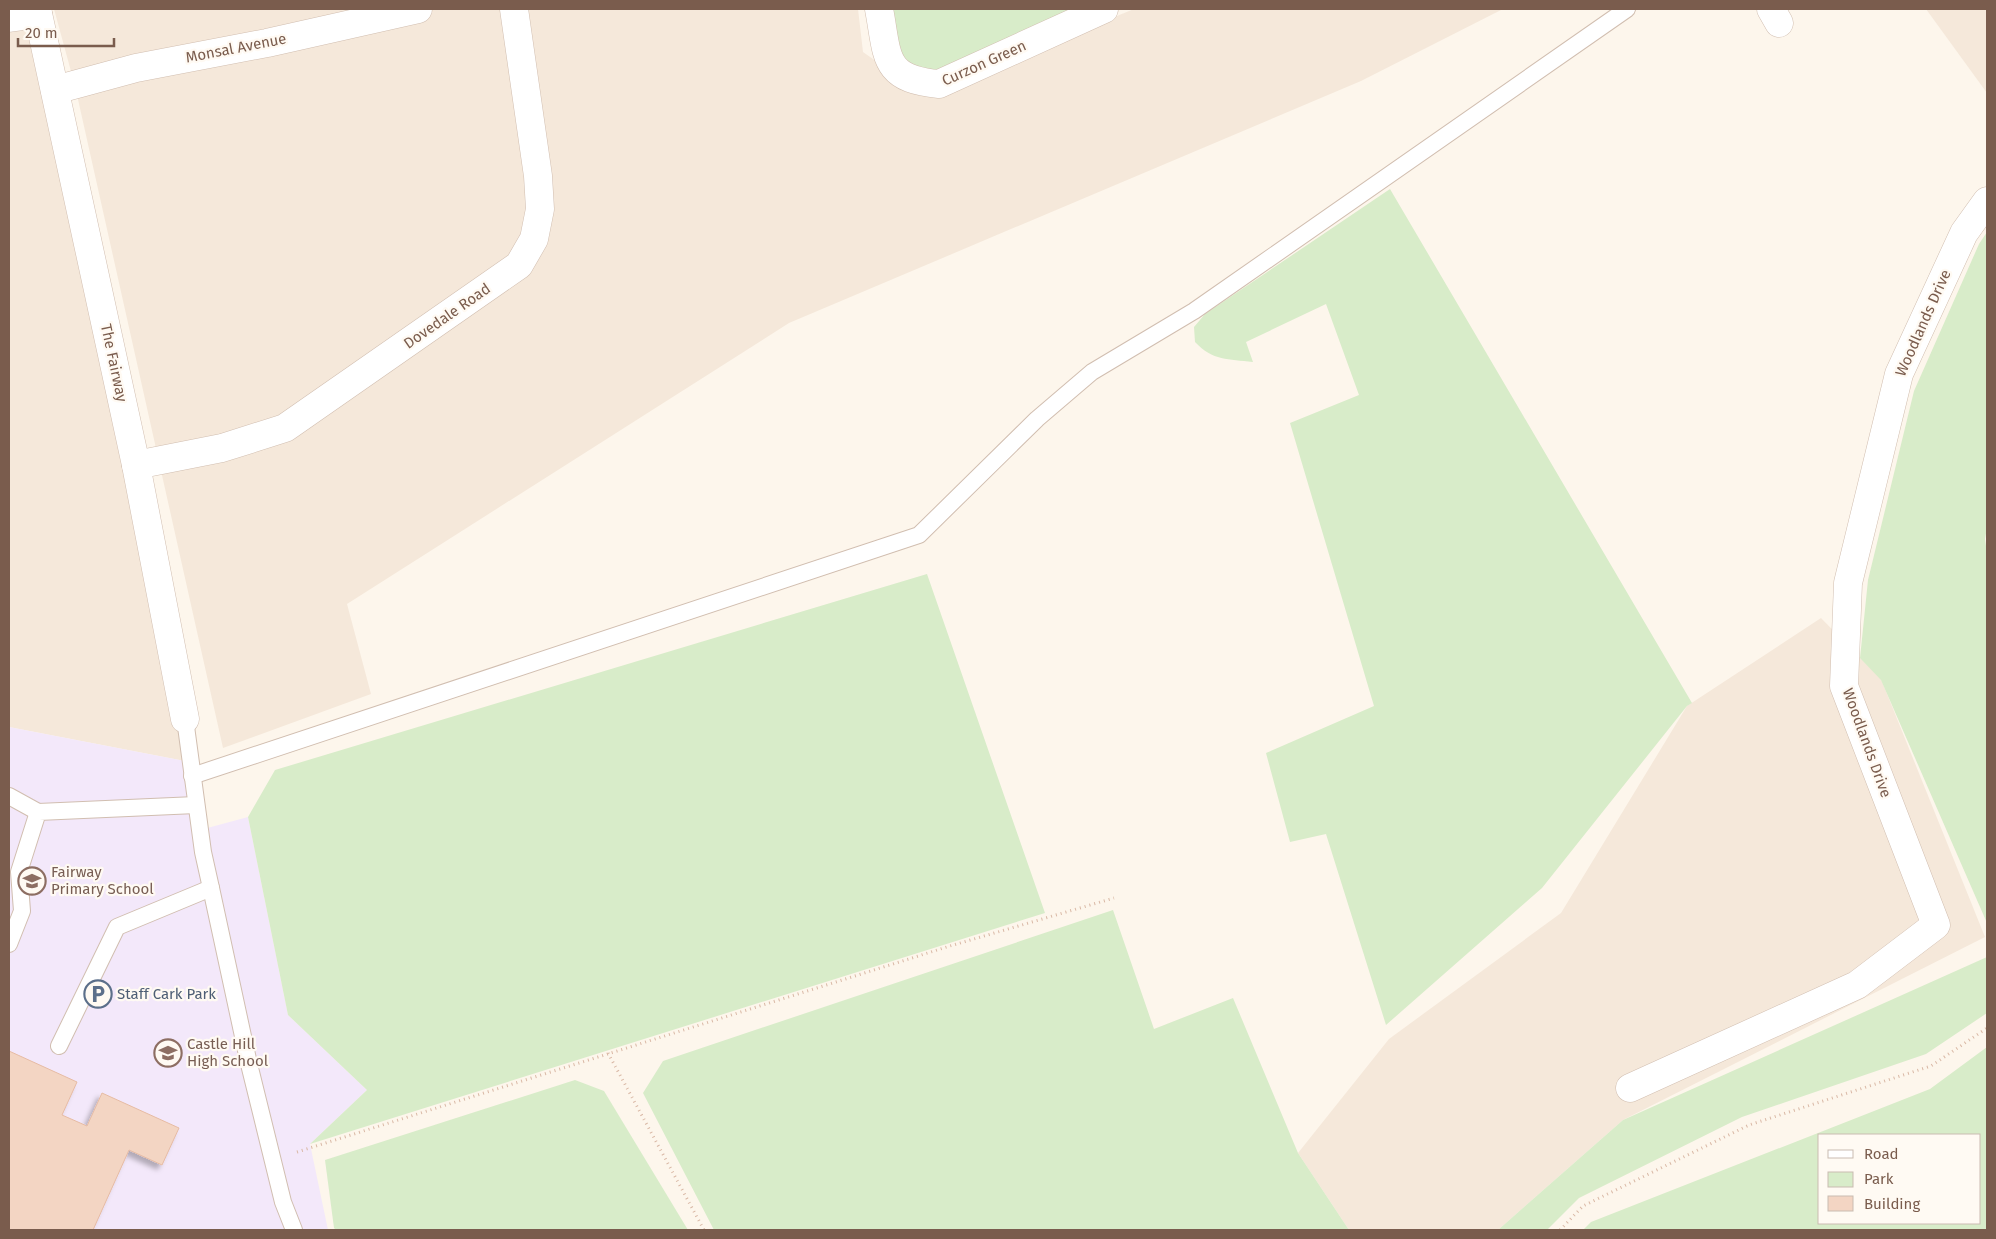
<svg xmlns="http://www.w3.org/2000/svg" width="1996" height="1239" font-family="'Fira Sans',sans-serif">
<defs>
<filter id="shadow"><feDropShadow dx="-4.5" dy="4.5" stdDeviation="2.5" flood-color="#0004"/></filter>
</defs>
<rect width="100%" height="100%" fill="#fdf6ec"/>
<!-- residential -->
<g fill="#f5e8da">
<path d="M9 9H37L190 762 9 727Z"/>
<path d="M54 9H858L863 52 924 95 1134 9H1503L1361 81 789 323 347 604 371 694 223 748 75 86Z"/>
<path d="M1926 9H1987V93Z"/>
<path d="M1821 618 1881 679 1985 937 1623 1120 1498 1230H1349L1298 1153 1389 1039 1561 913 1687 706Z"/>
</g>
<!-- education -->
<path fill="#f3e8fa" d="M9 727 190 762 200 830 248 817 288 1015 367 1090 310 1144 328 1230H9Z"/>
<!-- green -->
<g fill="#d8ecc9" fill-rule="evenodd">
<path d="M879 9H1104L939 84 898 74Z"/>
<path d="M1390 189 1692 703 1687 706 1542 888 1386 1025 1326 834 1290 842 1266 753 1374 706 1290 423 1359 395 1326 304 1246 342 1253 362C1228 359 1213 361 1195 342L1194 327 1205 314Z"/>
<path d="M1987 232V528L1985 539 1987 553V923L1881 680 1860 658 1868 580 1914 391 1979 244Z"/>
<path d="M927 574 1045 913 310 1144 367 1090 288 1015 248 817 275 770Z"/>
<path d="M1113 910 1154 1029 1233 998 1298 1153 1349 1230H714L643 1093 663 1061Z"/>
<path d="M1987 957V1013L1926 1054 1742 1117 1579 1198 1547 1230H1498L1623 1120Z"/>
<path d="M1987 1047V1230H1583L1591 1222 1930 1089ZM1980 1135V1223H1820V1135Z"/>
<path d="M575 1080 604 1091 688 1230H336L334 1228 325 1160Z"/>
</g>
<!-- building -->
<path fill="#f3d5c3" stroke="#e6bba3" filter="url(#shadow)" d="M9 1051 77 1082 62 1115 87 1126 102 1093 179 1128 162 1165 129 1150 93 1230H9Z"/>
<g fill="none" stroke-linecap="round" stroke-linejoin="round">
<!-- service casing -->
<g stroke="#d1beb0" stroke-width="18">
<g id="service">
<path d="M185 719 203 852 211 888 249 1064 283 1202 294 1230"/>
<path d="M192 776 919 535 1037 419 1092 372 1194 311 1627 9"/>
<path d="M9 796 38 812"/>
<path d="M9 944 22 911 19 872 38 812 196 805"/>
<path d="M59 1046 117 927 211 888"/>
</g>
</g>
<!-- minor casing -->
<g stroke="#d1beb0" stroke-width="29">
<g id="minor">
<path d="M37 9 136 465 185 719"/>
<path d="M879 9C888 56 882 79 939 84L1104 9"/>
<path d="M1771 9 1779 23"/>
<path d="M9 18 38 14"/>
<path d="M55 90 136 68 267 43 418 9"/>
<path d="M136 465 222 448 285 428 519 265 534 239 540 209 538 176 514 9"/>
<path d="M1630 1088 1857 985 1936 925 1844 686 1848 583 1899 374 1964 233 1987 201"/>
</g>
</g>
<!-- path -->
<g stroke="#d9b8a5" stroke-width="3" stroke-dasharray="1 4" stroke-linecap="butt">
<path d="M608 1053 704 1230"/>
<path d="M297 1152 950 946 1114 898"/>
<path d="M1560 1230 1583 1206 1749 1125 1931 1066 1987 1028"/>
</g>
<!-- service -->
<use href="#service" stroke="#fff" stroke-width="16"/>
<!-- minor -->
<use href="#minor" stroke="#fff" stroke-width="28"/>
</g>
<!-- icons -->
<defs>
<g id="school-ring" transform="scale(1.4375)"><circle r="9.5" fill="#fffaf3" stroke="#8d6e63" stroke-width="1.5"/><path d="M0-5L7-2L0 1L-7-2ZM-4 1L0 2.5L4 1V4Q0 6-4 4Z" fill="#8d6e63"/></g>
<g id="parking-ring" transform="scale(1.4375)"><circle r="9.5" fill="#fffaf3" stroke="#5c6f8a" stroke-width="1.5"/><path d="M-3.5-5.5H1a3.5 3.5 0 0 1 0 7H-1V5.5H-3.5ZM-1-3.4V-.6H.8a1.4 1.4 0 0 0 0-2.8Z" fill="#5c6f8a"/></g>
</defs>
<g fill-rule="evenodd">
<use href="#school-ring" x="32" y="881"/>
<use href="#parking-ring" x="98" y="994"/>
<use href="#school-ring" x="168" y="1053"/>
</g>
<g text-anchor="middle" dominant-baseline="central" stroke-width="4.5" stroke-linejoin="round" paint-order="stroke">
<!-- street labels -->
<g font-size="15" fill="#7a5c4d" stroke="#fffaf3">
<text transform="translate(236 48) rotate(-11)">Monsal Avenue</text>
<text transform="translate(984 63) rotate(-24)">Curzon Green</text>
<text transform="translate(447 316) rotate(-35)">Dovedale Road</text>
<text transform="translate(1923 323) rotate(-66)">Woodlands Drive</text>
<text transform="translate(114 363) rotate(78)">The Fairway</text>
<text transform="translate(1867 743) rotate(70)">Woodlands Drive</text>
</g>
<!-- education labels -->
<g font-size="15" fill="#785e54" stroke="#fffaf3" text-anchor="start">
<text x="51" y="872">Fairway<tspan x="51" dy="17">Primary School</tspan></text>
<text x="187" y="1044">Castle Hill<tspan x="187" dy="17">High School</tspan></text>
</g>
<!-- service labels -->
<g font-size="15" fill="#4e5e75" stroke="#fffaf3" text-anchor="start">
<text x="117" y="994">Staff Cark Park</text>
</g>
</g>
<!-- border -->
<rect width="1996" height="1239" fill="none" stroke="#7a5c4d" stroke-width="20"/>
<!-- legend -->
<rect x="1818" y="1134" width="162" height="90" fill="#fffaf3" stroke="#cabbb1"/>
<rect x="1828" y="1150" width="25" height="8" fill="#ffffff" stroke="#cabbb1"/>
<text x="1864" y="1159" font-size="15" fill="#7a5c4d">Road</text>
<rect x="1828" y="1172" width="25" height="15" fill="#d8ecc9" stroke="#cabbb1"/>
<text x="1864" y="1184" font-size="15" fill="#7a5c4d">Park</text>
<rect x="1828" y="1196" width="25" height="15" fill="#f3d5c3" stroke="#cabbb1"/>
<text x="1864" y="1209" font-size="15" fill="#7a5c4d">Building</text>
<!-- scale -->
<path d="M18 38v8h96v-8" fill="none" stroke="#7a5c4d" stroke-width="2.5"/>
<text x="25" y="38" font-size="15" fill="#7a5c4d" stroke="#fffaf3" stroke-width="4" paint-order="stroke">20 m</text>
</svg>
